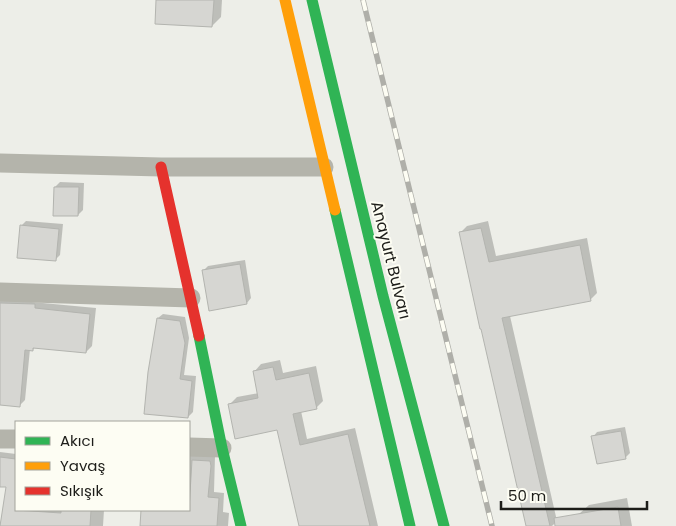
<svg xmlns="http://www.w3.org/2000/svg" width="676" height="526" font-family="Poppins,sans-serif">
<rect width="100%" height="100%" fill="#edeee8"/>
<!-- shadow -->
<g fill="#0003">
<path d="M158 0H222L221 17 212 26Z"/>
<path d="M60 182 84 183 83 210 78 215 55 187Z"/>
<path d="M26 221 63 224 60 255 55 260 21 226Z"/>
<path d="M488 221 496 256 587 238 597 293 590 300 510 316 557 521 552 526H528L460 233 467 226Z"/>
<path d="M245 260 251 298 247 303 203 271 208 266Z"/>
<path d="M0 299 96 308 92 346 86 352 35 347 33 350 30 349 25 400 19 406 0 405Z"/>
<path d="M163 314 185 317 189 338 184 375 196 376 193 412 188 417 158 318Z"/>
<path d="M280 360 283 373 316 366 323 401 316 408 301 411 307 439 355 428 378 526H300L278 429 230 404 237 397 259 393 254 372 261 364Z"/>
<path d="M625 427 630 453 625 458 593 437 597 432Z"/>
<path d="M189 451 215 456 214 492 224 493 223 512 229 513 228 526H141L143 510H189Z"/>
<path d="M0 452 16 454V510H104L103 526H0L7 486 0 485Z"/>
<path d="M627 498 632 526H582L579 514 589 505Z"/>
</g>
<!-- building -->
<g fill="#d6d6d2" stroke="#b3b4af">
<path d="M156 0H214L212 27 155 24Z"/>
<path d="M54 187H79L78 216H53Z"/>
<path d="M20 225 59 229 56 261 17 258Z"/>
<path d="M481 228 489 262 580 245 591 301 502 318 550 526H526L481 329H480L459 232Z"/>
<path d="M240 264 247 304 209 311 202 270Z"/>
<path d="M0 303 35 304V308L90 314 86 353 33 348V351L25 350 20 407 0 405Z"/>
<path d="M157 318 180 321 185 343 180 379 192 381 188 418 144 414 148 372Z"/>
<path d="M273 367 276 380 309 373 317 409 293 414 300 445 348 434 370 526H299L277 430 235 439 228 404 258 398 253 371Z"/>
<path d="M621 431 626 459 597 464 591 436Z"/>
<path d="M0 457 16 459V510L61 513V510H91L90 526H0L6 487H0Z"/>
<path d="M192 460 210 461 211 466 208 497 219 498 217 526H140L141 510H189Z"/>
<path d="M618 507 621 526H555L554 518Z"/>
</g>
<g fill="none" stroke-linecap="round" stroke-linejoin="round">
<!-- street -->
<g stroke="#b4b4ab" stroke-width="19">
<path d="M0 163 161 167H324"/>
<path d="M0 292 191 298"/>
<path d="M0 439H16"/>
<path d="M189 447 222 448"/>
</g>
<!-- fast -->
<g stroke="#30b455" stroke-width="11">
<path d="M312 0 383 296 444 526"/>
<path d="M335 210 410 526"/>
<path d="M199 336 222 448 241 526"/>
</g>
<!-- slow -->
<path stroke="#ff9f0a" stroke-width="11" d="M285 0 335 210"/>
<!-- jam -->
<path stroke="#e5322d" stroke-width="11" d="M161 167 199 336"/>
<!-- rail casing -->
<g stroke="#afafa9" stroke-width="5.5">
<path id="rail" d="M363 0 492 526"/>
</g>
<!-- rail -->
<use href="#rail" stroke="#fdfdf3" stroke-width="4" stroke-dasharray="11" stroke-linecap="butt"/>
</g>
<g text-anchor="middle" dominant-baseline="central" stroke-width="4" stroke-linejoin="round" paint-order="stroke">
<!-- street labels -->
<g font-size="16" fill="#1d1d19" stroke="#fdfdf3">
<text transform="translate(391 260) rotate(76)">Anayurt Bulvarı</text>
</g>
</g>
<!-- legend -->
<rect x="15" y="421" width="175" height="90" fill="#fdfdf3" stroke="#a3a39c"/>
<rect x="25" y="437" width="25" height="8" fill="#30b455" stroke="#a3a39c"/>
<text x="60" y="446" font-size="15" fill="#1d1d19">Akıcı</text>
<rect x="25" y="462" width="25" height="8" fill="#ff9f0a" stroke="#a3a39c"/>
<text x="60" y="471" font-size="15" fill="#1d1d19">Yavaş</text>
<rect x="25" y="487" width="25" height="8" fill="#e5322d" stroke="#a3a39c"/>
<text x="60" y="496" font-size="15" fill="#1d1d19">Sıkışık</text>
<!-- scale -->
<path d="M501 501v8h146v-8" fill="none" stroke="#1d1d19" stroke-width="2.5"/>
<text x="508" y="501" font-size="15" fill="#1d1d19" stroke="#fdfdf3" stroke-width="4" paint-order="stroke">50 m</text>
</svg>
